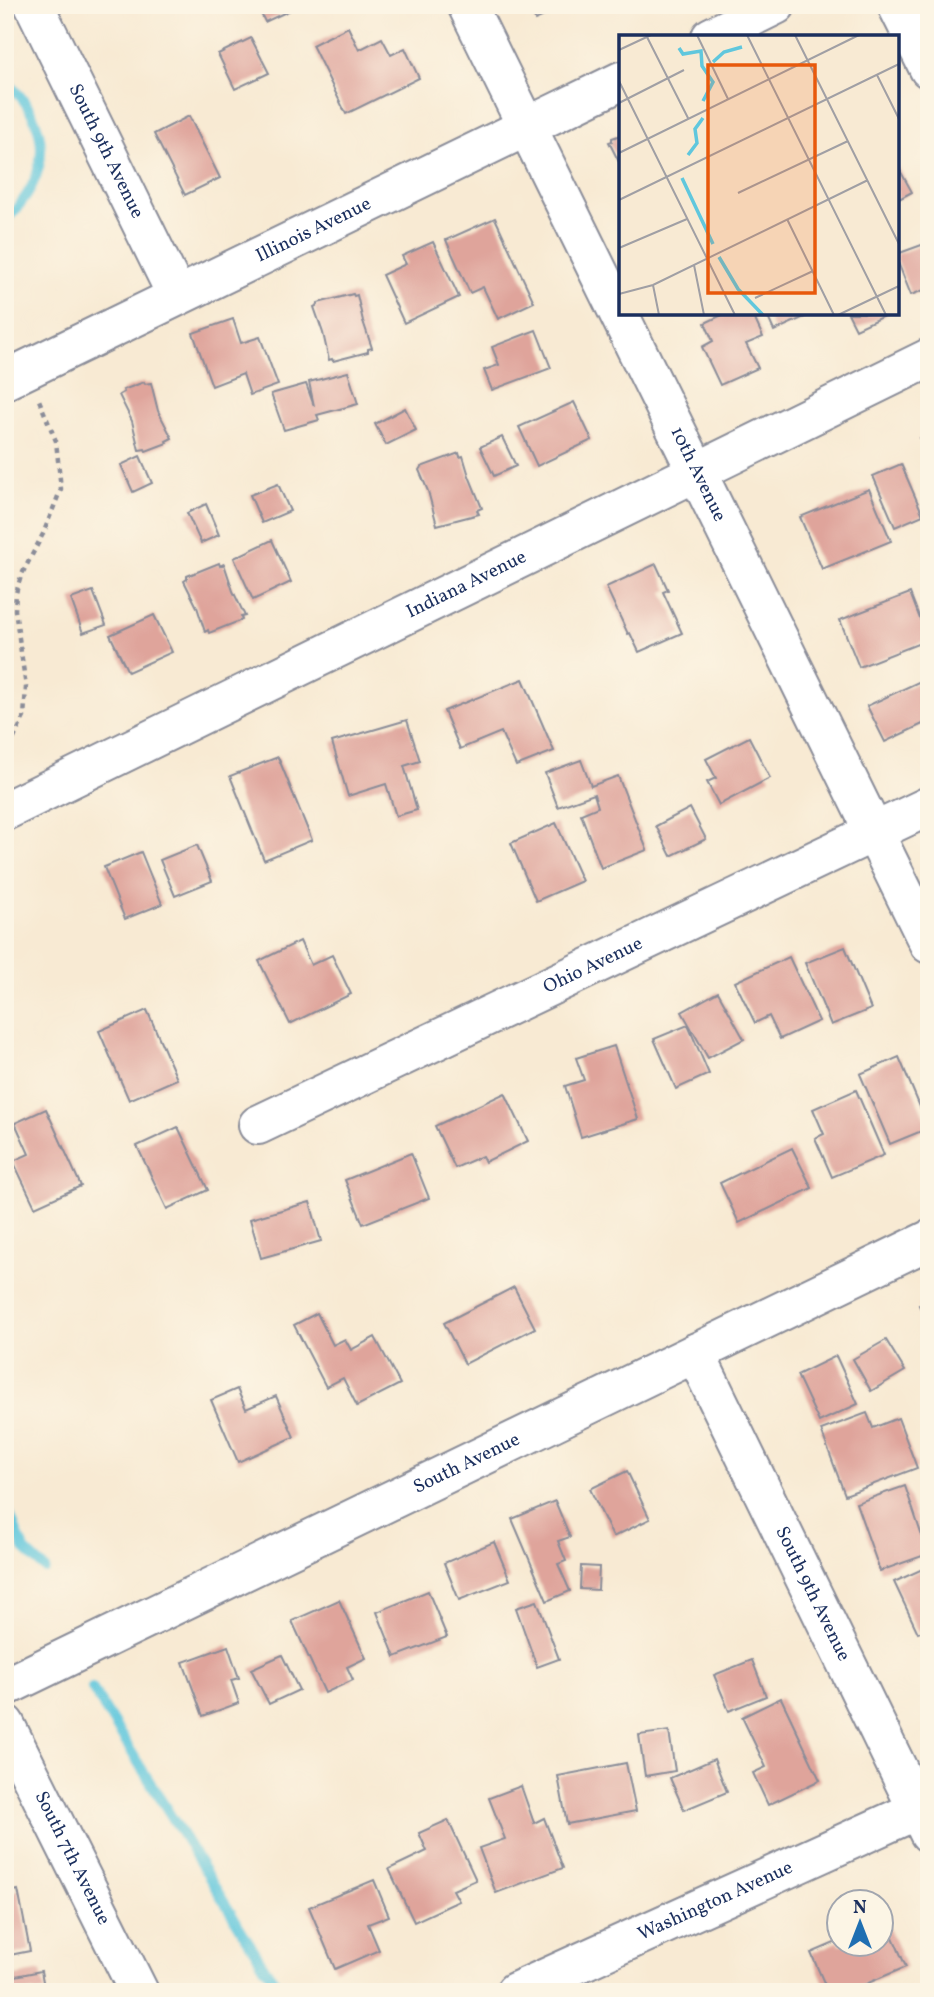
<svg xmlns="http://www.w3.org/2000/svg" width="934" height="1997" font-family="Vollkorn,serif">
<rect width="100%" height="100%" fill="#fcf5e5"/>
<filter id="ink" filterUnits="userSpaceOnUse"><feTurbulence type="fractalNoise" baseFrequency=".0143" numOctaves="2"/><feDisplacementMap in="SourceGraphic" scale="14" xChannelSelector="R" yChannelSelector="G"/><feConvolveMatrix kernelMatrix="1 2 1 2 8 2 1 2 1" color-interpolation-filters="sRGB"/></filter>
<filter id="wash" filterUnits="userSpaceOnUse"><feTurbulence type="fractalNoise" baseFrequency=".00686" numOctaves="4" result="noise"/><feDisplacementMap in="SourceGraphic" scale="28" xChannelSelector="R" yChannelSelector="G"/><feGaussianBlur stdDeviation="1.57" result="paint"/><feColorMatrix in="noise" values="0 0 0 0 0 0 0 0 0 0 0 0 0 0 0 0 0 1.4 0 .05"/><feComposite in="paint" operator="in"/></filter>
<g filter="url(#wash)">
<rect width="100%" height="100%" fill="#f8ead3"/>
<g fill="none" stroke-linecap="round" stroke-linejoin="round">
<!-- stream -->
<g stroke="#60c7dd" stroke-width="10">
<path d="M5 80C54 125 52 175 5 221"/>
<path d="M5 1503 24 1549 45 1569"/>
<path d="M92 1688 265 1968 283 1992"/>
</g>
</g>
<g id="blocks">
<!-- building -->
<g fill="#dfa49b">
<path d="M257 5H301L265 22Z"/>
<path d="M529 5H570L535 20Z"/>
<path d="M348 27 359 50 382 38 391 55 405 48 419 78 346 114 312 45Z"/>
<path d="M251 38 269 73 235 89 218 54Z"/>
<path d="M189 116 220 178 185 195 154 134Z"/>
<path d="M621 135V166L609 142 612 141V138Z"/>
<path d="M897 165 912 192 897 200Z"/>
<path d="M495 218 534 302 498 319 483 287 470 293 446 240Z"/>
<path d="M433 242 459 297 404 323 382 275 406 264 402 256Z"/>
<path d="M927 243 929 248V288L911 295 897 260V254Z"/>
<path d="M353 294 354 296 357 295 363 321 372 348 368 349V352L333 361 332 359 329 360 323 333 314 307 318 305V303Z"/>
<path d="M726 313H752L763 337 746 344 758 368 720 385 702 347 713 341 705 323Z"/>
<path d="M766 313H813L774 331Z"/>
<path d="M848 313H890L856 329Z"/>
<path d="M233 319 241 343 260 337 278 385 250 395 243 374 212 386 193 333Z"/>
<path d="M536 330 551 368 492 390 484 370 499 365 492 347Z"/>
<path d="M348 372 358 404 317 415 319 420 284 430 271 394 306 384 314 406 309 382Z"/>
<path d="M144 382 145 384 151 383 158 411 172 438 166 441 167 443 146 451 145 449 139 450 132 421 119 395 124 392 123 390Z"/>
<path d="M574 402 592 440 537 466 519 427Z"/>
<path d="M405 408 416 430 386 445 375 424Z"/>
<path d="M929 435V461L920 438Z"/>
<path d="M502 437 516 466 494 476 480 447Z"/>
<path d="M459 453 460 457 463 456 469 476 482 508 477 510 479 514 437 525 428 491 419 470 421 467Z"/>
<path d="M140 456 152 483 133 492 121 465Z"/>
<path d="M901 464 923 515 895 527 873 476Z"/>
<path d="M278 484 290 511 262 523 250 495Z"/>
<path d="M869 489 891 541 822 569 800 517Z"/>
<path d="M206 504 219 535 201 543 187 513Z"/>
<path d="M272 540 291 582 253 600 234 558Z"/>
<path d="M219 563 220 566 224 564 233 591 245 616 241 617 242 620 209 633 208 630 205 632 197 607 184 581 187 579V576Z"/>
<path d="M656 564 668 590 663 592 682 633 639 652 630 633 628 634 606 587Z"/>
<path d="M93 591 106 625 83 633 71 599Z"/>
<path d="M910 593 928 640 859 667 840 620Z"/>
<path d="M154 615 172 652 128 672 110 635Z"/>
<path d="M929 677V721L885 742 867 706Z"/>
<path d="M523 679 554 751 516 766 501 732 460 749 444 711Z"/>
<path d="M407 720 420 761 404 766 417 810 396 816 386 784 348 796 332 742Z"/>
<path d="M749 737 770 778 719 805 707 782 716 778 706 759Z"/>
<path d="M278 757 312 840 264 860 230 776Z"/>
<path d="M581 760 591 786 618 776 647 850 601 868 581 814 598 807 594 794 558 807 545 773Z"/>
<path d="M690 808 706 839 671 856 656 826Z"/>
<path d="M556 823 582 881 536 901 511 843Z"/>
<path d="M197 845 212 881 175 896 160 860Z"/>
<path d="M141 852 162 904 125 919 104 867Z"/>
<path d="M300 941 311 965 332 955 351 994 290 1024 259 961Z"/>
<path d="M845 947 871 1009 831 1025 805 963Z"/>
<path d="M789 957 819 1021 780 1039 769 1016 755 1023 735 982Z"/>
<path d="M718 992 744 1039 708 1058 682 1012Z"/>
<path d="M147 1010 177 1079 129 1100 99 1031Z"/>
<path d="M688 1025 709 1074 676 1089 654 1039Z"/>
<path d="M614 1046 638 1119 581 1137 565 1086 584 1080 576 1058Z"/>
<path d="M899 1057 929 1128 890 1144 860 1074Z"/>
<path d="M856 1090 884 1155 832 1177 815 1138 824 1134 813 1109Z"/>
<path d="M505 1093 528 1141 485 1162 482 1156 455 1168 435 1126Z"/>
<path d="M46 1109 81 1186 35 1207 13 1161 29 1154 15 1123Z"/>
<path d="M178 1127 208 1190 167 1209 137 1146Z"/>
<path d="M792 1148 812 1188 739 1223 720 1183Z"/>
<path d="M411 1153 429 1198 363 1224 345 1180Z"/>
<path d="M310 1202 321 1241 261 1258 250 1219Z"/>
<path d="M514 1287 535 1328 465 1364 444 1323Z"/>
<path d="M929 1301V1327L919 1305Z"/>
<path d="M317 1313 333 1345 345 1339 351 1350 375 1337 400 1384 357 1406 343 1378 326 1387 294 1325Z"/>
<path d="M886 1340 905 1371 871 1391 853 1359Z"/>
<path d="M836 1356 858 1404 819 1422 797 1375Z"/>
<path d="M237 1389 246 1409 276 1396 294 1437 238 1462 211 1400Z"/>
<path d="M867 1413 873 1428 898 1418 917 1468 845 1495 821 1430Z"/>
<path d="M627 1471 650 1519 613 1537 590 1489Z"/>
<path d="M905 1486 928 1554 880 1571 856 1503Z"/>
<path d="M555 1501 570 1537 558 1541 566 1561 558 1564 570 1591 547 1601 512 1519Z"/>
<path d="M494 1542 510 1580 459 1600 444 1563Z"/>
<path d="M581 1566 599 1567 598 1590 580 1589Z"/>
<path d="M929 1566V1628L918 1633 894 1582Z"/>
<path d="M428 1591 447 1637 395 1657 377 1612Z"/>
<path d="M339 1600 366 1658 347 1667 353 1680 325 1693 292 1621Z"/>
<path d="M537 1601 559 1659 537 1667 516 1608Z"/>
<path d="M228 1646 239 1678 231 1680 239 1703 203 1716 183 1662Z"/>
<path d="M282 1655 299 1690 269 1704 251 1669Z"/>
<path d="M752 1660 766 1696 729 1711 714 1675Z"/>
<path d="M781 1698 820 1780 768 1805 753 1773 766 1767 742 1717Z"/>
<path d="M669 1731 675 1771 645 1776 639 1735Z"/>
<path d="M714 1759 727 1792 684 1810 670 1778Z"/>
<path d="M626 1763 636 1811 567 1824 558 1776Z"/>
<path d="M521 1786 534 1823 544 1818 563 1868 496 1893 479 1848 505 1839 489 1798Z"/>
<path d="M448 1820 476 1880 453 1890 459 1901 414 1922 389 1869 427 1851 419 1833Z"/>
<path d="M374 1880 389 1916 368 1924 379 1950 335 1969 309 1907Z"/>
<path d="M18 1890 30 1951 5 1956V1893Z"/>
<path d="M886 1921 906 1967 847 1992H828L811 1953 839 1941V1944H881V1923Z"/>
<path d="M41 1971 45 1992H5V1978Z"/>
</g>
</g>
</g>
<g filter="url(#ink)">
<use href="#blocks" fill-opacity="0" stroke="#8a8c98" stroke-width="2"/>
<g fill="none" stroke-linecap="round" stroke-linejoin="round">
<!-- minor casing -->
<g stroke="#8a8c98" stroke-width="42">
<g id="minor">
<path id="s1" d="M34 5 177 296"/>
<path id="s2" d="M467 5 929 944"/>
<path d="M897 5 929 69"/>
<path d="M711 37 776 5"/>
<path id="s3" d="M5 380 621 81"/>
<path id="s4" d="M5 811 929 358"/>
<path id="s5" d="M258 1125 929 806"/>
<path id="s6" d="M695 1353 929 1833"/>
<path id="s7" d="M5 1687 929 1240"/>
<path id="s8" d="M5 1724 139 1992"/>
<path id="s9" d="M515 1992 917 1810"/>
</g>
</g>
<!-- path -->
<path stroke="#8a8c98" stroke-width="4.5" stroke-dasharray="5 5" stroke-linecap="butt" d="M5 757 24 717 26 687 15 610 16 593 21 576 43 534 61 489 56 441 39 400"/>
<!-- minor -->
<use href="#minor" stroke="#fff" stroke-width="38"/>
</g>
</g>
<g text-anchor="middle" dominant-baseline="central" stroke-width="6" stroke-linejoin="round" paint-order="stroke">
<!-- street labels -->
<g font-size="19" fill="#1b2f5e" stroke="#fcf5e5">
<text stroke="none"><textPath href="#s1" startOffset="163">South 9th Avenue</textPath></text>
<text stroke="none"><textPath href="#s3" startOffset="343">Illinois Avenue</textPath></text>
<text stroke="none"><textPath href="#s2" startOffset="523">10th Avenue</textPath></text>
<text stroke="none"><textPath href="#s4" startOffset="514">Indiana Avenue</textPath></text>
<text stroke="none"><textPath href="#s5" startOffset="371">Ohio Avenue</textPath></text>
<text stroke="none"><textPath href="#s7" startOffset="513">South Avenue</textPath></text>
<text stroke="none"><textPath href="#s6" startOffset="268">South 9th Avenue</textPath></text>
<text stroke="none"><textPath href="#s8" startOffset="150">South 7th Avenue</textPath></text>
<text stroke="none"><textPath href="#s9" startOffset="220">Washington Avenue</textPath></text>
</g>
</g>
<!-- overview -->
<g transform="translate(619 35)">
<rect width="280" height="280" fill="#f8ead3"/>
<path fill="none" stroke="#60c7dd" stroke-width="3.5" d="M60 13 64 19 82 16 83 31 94 47 84 66M94 27 105 17 123 12M69 120 78 108 76 94 84 83M63 143 94 209M100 222 119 254 144 280"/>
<path fill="none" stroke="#a09fa4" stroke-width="2" d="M27 0 69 83M78 0 109 64M128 0 267 280M176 0 280 209M0 15 32 0M258 40 280 84M0 46 116 280M0 68 65 35M0 118 240 0M119 158 229 106M0 165 280 29M168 184 215 280M0 213 68 184M75 230 85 280M34 250 40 280M0 259 34 250 249 145M136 263 194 236M219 280 280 251"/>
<path fill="#e8590c" fill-opacity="0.15" stroke="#e8590c" stroke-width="3.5" d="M89 30H196V258H89Z"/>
<rect width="280" height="280" fill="none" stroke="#1b2f5e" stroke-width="3.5"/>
</g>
<!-- margin -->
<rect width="934" height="1997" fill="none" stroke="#fcf5e5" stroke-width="28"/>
<!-- north arrow -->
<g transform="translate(860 1923)"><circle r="33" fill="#fcf5e5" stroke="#a2a6af" stroke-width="2"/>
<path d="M0-5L12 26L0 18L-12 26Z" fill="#1f6fb2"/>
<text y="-10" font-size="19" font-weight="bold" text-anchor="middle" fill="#1b2f5e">N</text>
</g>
</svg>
